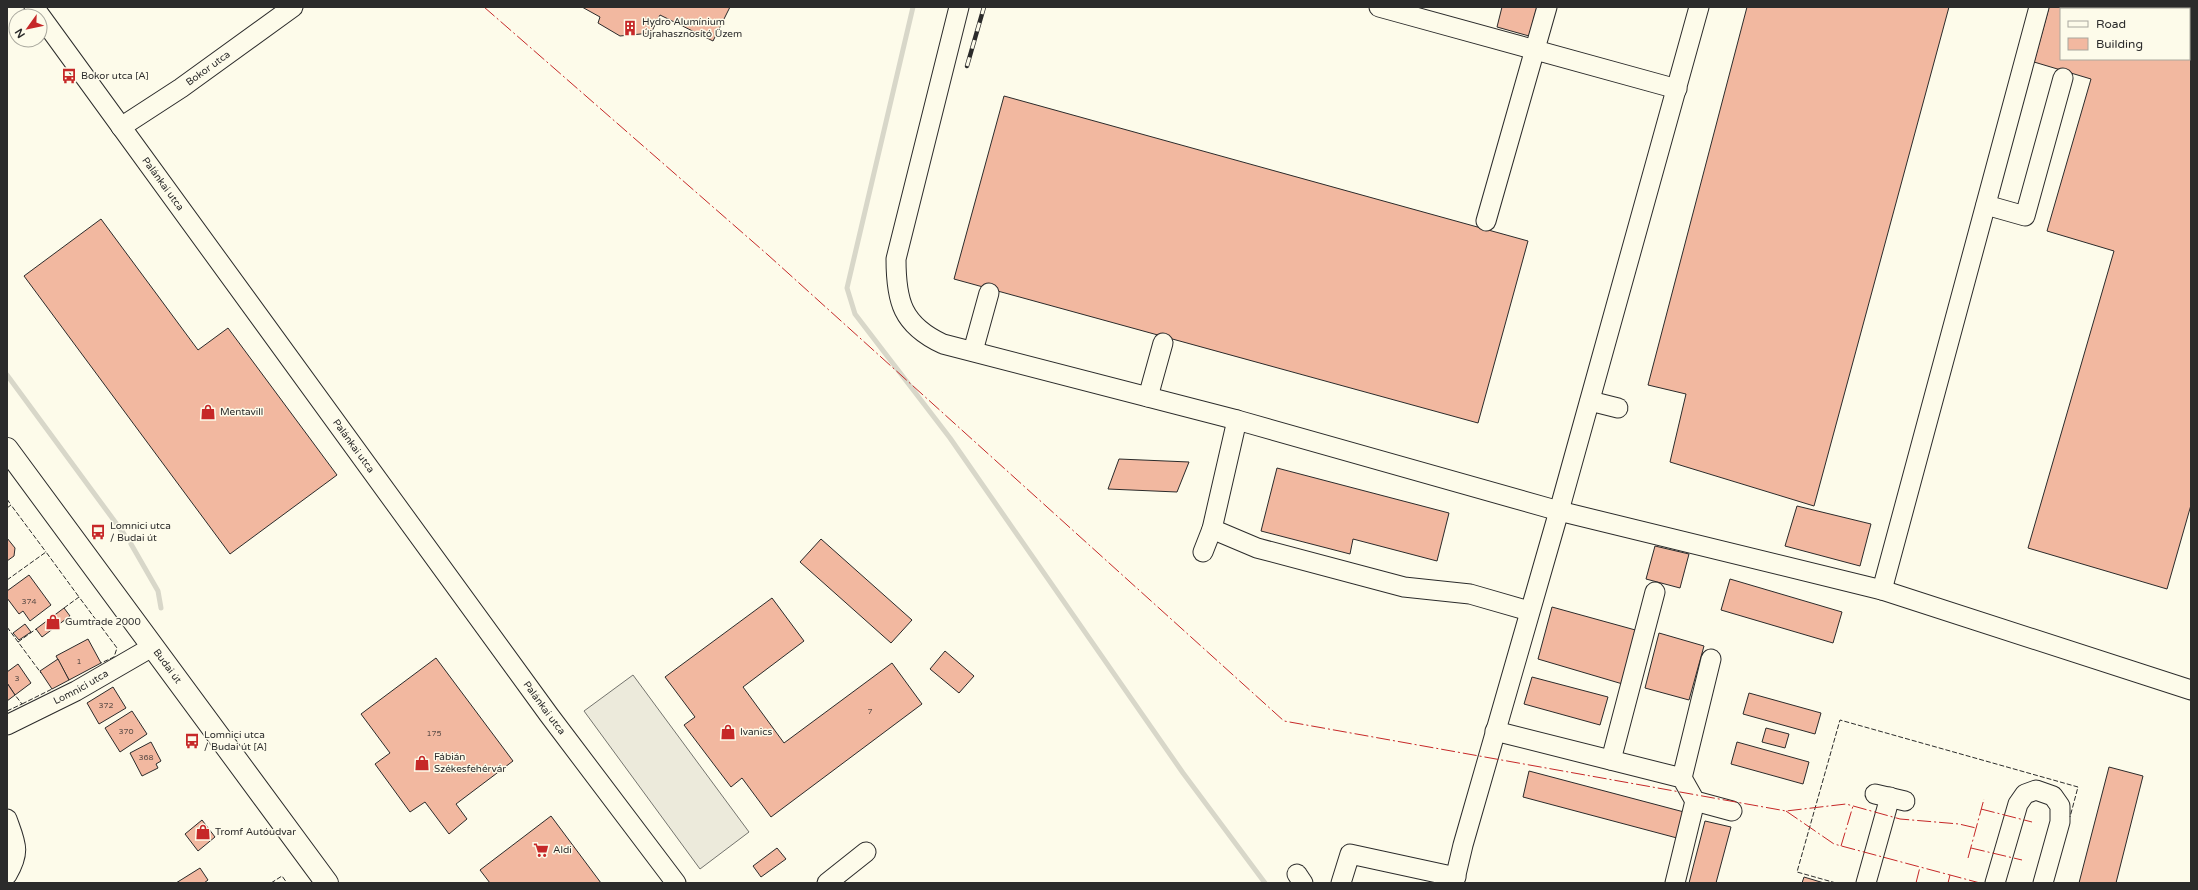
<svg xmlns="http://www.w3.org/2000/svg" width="2198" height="890" font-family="'Varela Round',sans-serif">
<rect width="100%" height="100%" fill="#fdfbea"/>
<!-- parking -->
<path fill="#eceadb" stroke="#74746e" d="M633 675 749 832 700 869 584 711Z"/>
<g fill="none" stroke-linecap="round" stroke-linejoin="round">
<!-- stream -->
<g stroke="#d8d7c9" stroke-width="5">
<path d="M913 7 847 288 855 314 950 438 1183 773 1265 883"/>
<path d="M7 375 124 534"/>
<path d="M131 544 158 591 161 608"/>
</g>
</g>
<!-- building -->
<g fill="#f2b8a0" stroke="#2b2b2b" fill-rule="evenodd">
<path d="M582 7H730L713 41 660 15 651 33 620 36 598 23 600 17Z"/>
<path d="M1502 7H1537L1529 36 1497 27Z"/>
<path d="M1747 7H1949L1814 506 1670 462 1686 394 1648 385Z"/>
<path d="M2049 7H2191V505L2167 589 2028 548 2114 251 2047 231 2091 79 2034 62ZM2061 9H2189V59H2061Z"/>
<path d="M1004 96 1528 241 1478 423 954 279Z"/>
<path d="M101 219 198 350 228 328 337 475 230 554 24 276Z"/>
<path d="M1119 459 1189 462 1177 492 1108 489Z"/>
<path d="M1277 468 1449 513 1437 561 1353 539 1350 554 1261 531Z"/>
<path d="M1797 506 1871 524 1860 566 1785 546Z"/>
<path d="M7 538 15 548 14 556 7 561Z"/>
<path d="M821 539 912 620 891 643 800 562Z"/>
<path d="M1655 546 1689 554 1680 588 1646 579Z"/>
<path d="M29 575 51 605 30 621 23 611 19 614 7 598V591Z"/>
<path d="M1730 579 1842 612 1833 643 1721 610Z"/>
<path d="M772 598 804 641 743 687 784 743 892 663 922 704 771 817 742 778 731 787 684 725 695 717 665 677Z"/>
<path d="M1552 607 1639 631 1626 685 1538 659Z"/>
<path d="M64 608 70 616 42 637 36 629Z"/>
<path d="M25 624 31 632 19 640 13 633Z"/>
<path d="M1659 633 1704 646 1689 700 1645 688Z"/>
<path d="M88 639 101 663 69 680 56 656Z"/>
<path d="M945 651 974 676 959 693 930 669Z"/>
<path d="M436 658 513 761 456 804 467 819 449 834 425 802 410 812 375 764 390 753 361 714Z"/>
<path d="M58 659 69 680 52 689 40 671Z"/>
<path d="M18 664 31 683 15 695 7 683V672Z"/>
<path d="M1532 677 1608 697 1600 725 1524 704Z"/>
<path d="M7 683 15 695 7 701Z"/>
<path d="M113 687 126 708 99 724 87 703Z"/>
<path d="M1749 693 1821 713 1815 734 1743 714Z"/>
<path d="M132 711 147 734 120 752 105 728Z"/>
<path d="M1766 728 1789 734 1785 748 1762 742Z"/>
<path d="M151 742 161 761 156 764 158 768 142 776 130 753Z"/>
<path d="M1737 742 1809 762 1803 784 1731 764Z"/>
<path d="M2109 767 2143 776 2116 883H2079Z"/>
<path d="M1529 771 1684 812 1677 838 1523 797Z"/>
<path d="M551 816 601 883H490L480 870Z"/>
<path d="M202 820 215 837 198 851 185 834Z"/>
<path d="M1705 821 1731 827 1716 883H1689Z"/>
<path d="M777 848 786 859 761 877 753 866Z"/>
<path d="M200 868 208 880 204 883H176Z"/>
<path d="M1804 877 1824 883H1802Z"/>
</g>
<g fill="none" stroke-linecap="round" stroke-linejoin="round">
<!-- minor casing -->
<g stroke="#2b2b2b" stroke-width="21">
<g id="minor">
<path id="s1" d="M34 7 549 715 676 883"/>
<path d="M959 7 896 259C896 301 902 325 943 344L1237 420 1559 511 1882 590 2191 690"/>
<path d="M1379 7 1677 89"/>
<path id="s2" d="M121 127 181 88 293 7"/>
<path d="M1986 205 2025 216 2063 78"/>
<path d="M1486 221 1547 7"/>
<path d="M973 351 989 293"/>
<path d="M1148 397 1163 343"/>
<path d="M1590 401 1618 408"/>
<path d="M1212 529 1257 548 1404 587 1470 594 1529 611"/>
<path d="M1203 552 1212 529 1237 420"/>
<path d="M1882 590 2039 7"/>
<path id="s3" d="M7 725 76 691 152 647"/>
<path d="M1495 731 1682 778 1695 801 1732 811"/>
<path d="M1611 760 1655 592"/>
<path d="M1682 778 1711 659"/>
<path d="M1875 794 1905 801"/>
<path d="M7 819C16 844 21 851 7 875"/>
<path d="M1297 874 1303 883"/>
<path d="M827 883 866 852"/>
<path d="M1341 883 1350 854 1456 877"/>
<path d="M1454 883 1463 845 1559 511 1699 7"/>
<path d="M1675 883 1695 801"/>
<path d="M1866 883 1890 797"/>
<path d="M1995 883 2018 804 2025 794 2036 790 2053 796 2060 806V822L2043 883"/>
</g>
</g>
<!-- major casing -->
<g stroke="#2b2b2b" stroke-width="24">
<g id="major">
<path id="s4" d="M7 449 327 883"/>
</g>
</g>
<!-- minor -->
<use href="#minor" stroke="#fdfbea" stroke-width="19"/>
<!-- major -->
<use href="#major" stroke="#fdfbea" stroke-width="22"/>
<!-- rail casing -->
<g stroke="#2b2b2b" stroke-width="4.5">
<path id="rail" d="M967 66 984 7"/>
</g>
<!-- rail -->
<use href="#rail" stroke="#fdfbea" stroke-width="3" stroke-dasharray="9" stroke-linecap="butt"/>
<!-- fence -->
<g stroke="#2b2b2b" stroke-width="1" stroke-dasharray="5 2" stroke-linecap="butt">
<path d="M7 499 11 505"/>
<path d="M7 508 11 505 46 552"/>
<path d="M7 580 46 552 79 597"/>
<path d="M64 608 79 597 117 648 114 657 101 663"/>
<path d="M7 627 41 673"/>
<path d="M18 642 36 629"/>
<path d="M22 704 52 689 51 688"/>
<path d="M7 711 22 704 15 695"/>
<path d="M271 883 282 876 287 883"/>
<path d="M1836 883 1797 872 1840 720 2078 787 2070 817"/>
</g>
<!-- power -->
<g stroke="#c62828" stroke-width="1" stroke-dasharray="14 3 2 3" stroke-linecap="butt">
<path d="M484 7 768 255 1284 721 1786 811 1846 804 1900 819 1959 824 1976 828"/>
<path d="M1981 809 2032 822"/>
<path d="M1786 811 1834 844 1980 883"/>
<path d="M1841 846 1853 806"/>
<path d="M1971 848 2022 860"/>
<path d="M1968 858 1984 799"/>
<path d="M1916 883 1920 867"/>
<path d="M1948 883 1950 875"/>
</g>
</g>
<!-- icons -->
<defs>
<g id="building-bare" transform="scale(1.2)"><path d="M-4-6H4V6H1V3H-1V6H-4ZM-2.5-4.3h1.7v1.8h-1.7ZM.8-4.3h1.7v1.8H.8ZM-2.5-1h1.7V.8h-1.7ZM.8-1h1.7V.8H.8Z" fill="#c62828" stroke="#fdfbea" stroke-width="2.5" paint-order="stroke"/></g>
<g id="bus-bare" transform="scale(1.2)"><path d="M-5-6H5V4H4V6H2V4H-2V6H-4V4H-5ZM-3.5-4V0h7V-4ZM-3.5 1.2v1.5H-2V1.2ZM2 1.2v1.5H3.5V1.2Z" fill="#c62828" stroke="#fdfbea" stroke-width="2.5" paint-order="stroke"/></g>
<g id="shop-bare" transform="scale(1.2)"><path d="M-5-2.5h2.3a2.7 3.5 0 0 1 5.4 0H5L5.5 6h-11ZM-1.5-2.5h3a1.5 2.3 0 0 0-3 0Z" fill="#c62828" stroke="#fdfbea" stroke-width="2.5" paint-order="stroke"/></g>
<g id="supermarket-bare" transform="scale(1.2)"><path d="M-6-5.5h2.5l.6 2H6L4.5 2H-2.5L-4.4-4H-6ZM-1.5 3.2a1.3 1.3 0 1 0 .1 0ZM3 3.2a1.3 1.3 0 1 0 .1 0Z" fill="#c62828" stroke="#fdfbea" stroke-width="2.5" paint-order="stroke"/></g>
</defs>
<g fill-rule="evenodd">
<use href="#building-bare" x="630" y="28"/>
<use href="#bus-bare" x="69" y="76"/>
<use href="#shop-bare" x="208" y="412"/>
<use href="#bus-bare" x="98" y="532"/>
<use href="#shop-bare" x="53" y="622"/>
<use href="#shop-bare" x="728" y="732"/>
<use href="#bus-bare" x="192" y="741"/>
<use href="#shop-bare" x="422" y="763"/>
<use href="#shop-bare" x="203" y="832"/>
<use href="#supermarket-bare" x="541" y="850"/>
</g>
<g text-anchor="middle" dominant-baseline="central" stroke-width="3" stroke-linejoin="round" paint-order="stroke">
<!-- number labels -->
<g font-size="8" fill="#5d4e48">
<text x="29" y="601">374</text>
<text x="79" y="661">1</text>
<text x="17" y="678">3</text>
<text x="106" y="705">372</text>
<text x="870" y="711">7</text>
<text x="126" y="731">370</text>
<text x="434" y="733">175</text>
<text x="146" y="757">368</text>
</g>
<!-- poi labels -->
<g font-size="10" fill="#2b2b2b" stroke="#fdfbea" text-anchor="start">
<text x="642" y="22">Hydro Alumínium<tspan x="642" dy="12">Újrahasznosító Üzem</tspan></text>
<text x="81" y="76">Bokor utca [A]</text>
<text x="220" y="412">Mentavill</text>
<text x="110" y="526">Lomnici utca<tspan x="110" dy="12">/ Budai út</tspan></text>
<text x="65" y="622">Gumtrade 2000</text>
<text x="740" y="732">Ivanics</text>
<text x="204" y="735">Lomnici utca<tspan x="204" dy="12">/ Budai út [A]</tspan></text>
<text x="434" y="757">Fábián<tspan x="434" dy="12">Székesfehérvár</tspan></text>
<text x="215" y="832">Tromf Autóudvar</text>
<text x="553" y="850">Aldi</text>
</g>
<!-- street labels -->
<g font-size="10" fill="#2b2b2b" stroke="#fdfbea">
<text stroke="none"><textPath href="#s2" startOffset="105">Bokor utca</textPath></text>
<text stroke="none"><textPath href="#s1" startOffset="219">Palánkai utca</textPath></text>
<text stroke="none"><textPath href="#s1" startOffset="543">Palánkai utca</textPath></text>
<text stroke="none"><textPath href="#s4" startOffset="270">Budai út</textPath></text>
<text stroke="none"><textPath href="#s3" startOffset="83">Lomnici utca</textPath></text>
<text stroke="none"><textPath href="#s1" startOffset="867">Palánkai utca</textPath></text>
</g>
</g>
<!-- border -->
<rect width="2198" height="890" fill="none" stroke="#2b2b2b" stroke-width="16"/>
<!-- legend -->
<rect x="2060" y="8" width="130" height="52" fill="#fdfbea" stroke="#a9a89e"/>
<rect x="2068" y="21" width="20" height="6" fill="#fdfbea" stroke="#a9a89e"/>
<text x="2096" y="28" font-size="12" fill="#2b2b2b">Road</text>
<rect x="2068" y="38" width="20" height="12" fill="#f2b8a0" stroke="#a9a89e"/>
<text x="2096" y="48" font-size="12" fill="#2b2b2b">Building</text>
<!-- north arrow -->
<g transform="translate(28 28) rotate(237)"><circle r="19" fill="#fdfbea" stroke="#a9a89e"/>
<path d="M0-3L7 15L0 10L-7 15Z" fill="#c62828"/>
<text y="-6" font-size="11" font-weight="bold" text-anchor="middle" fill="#2b2b2b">N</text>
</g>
</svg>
